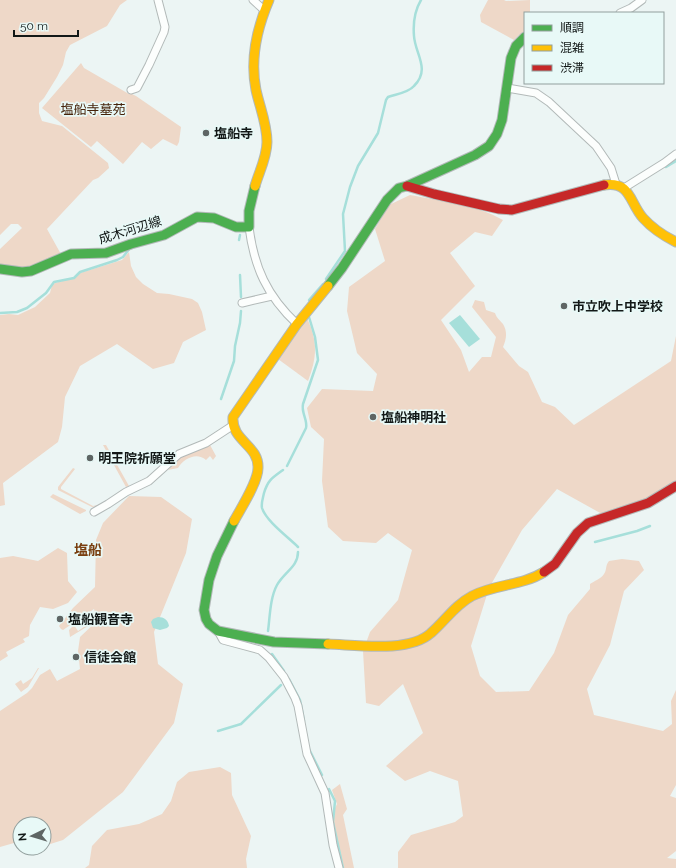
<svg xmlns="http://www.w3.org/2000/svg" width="676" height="868" font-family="Raleway,'Noto Sans JP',sans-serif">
<rect width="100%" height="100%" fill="#ecf5f4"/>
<!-- green -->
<g fill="#eed8c8">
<path d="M0 0H127L120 5 107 26 70 45 66 52 63 65 57 77 44 98 39 103V113L42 121 62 126 108 163 109 168 98 178 93 180 47 229 62 256 37 268H0V249L22 228 18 224H11L0 235Z"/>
<path d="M488 0H504L506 1 530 0V13H525V33L519 35 514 40 481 22 480 15Z"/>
<path d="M81 63 84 68 129 94 130 93 136 96 181 127 179 142 177 146 163 139 151 149 142 142 123 164 97 141 91 147 42 108Z"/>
<path d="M410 195C441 201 475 204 503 220L492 236 475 232 450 253 475 286 441 320 461 350 469 372 482 357H491L496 337 472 307 475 300 484 302 486 310 495 313C497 319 500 320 503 324 508 332 506 340 503 347L519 366 528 372 542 402 555 407 574 425 671 361 676 336V482L650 499 602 514 557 489 522 530 489 588 471 646 480 676 496 692 529 691 554 653 568 615 590 589V584C594 581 601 579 604 574 607 570 605 566 609 561L622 559 639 561 644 570 624 591 610 645 587 689 594 715 663 731 672 724 671 701 676 690V785L670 796 676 798V851L667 858 676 859V868H398V852L411 835 455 822 463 816 458 781 430 771 405 781 386 766 423 733 403 684 379 706 366 703 363 651 370 632 398 600 412 550 388 533 376 543 343 541 328 527 322 481 324 439 311 427 307 408 322 389 373 391 377 374 357 353 347 311 349 287 385 261 375 229 389 205Z"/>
<path d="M129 252 131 266 136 277 143 284 157 293 169 294 192 299 198 303 202 312 206 330 183 342 174 363 153 369 117 344 80 366 65 397 62 427 58 442 3 483 5 505 0 506V315L9 314 18 315 35 307 50 293 52 285 55 283 74 278 80 273 122 260Z"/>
<path d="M307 318C318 342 317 357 308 381L278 359Z"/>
<path d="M103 445H106L129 486 126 487Z"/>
<path d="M210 445 216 456 213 460 210 456 206 460C197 452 184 458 178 468L168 470 181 457Z"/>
<path d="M73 468 75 469 61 487V489L93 506 102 504 97 506 92 507 58 490V487Z"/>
<path d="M53 494 86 510V511L80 514 50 497Z"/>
<path d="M129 496 161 497 192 519 186 553 154 632 158 664 183 684 174 723 123 792 63 840 44 846V824H20V844L14 843 0 847V711L27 693 32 688 40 675 50 669 57 681 80 669 78 651 80 637 98 620 70 637 69 630 74 625 78 631 97 618 94 609 63 630 61 629 59 626 73 608 95 587 96 540 103 523Z"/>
<path d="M58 548 67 553 68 581 77 592 68 603 53 609 40 607 30 625 29 636 23 639 25 642 6 652 8 656 0 661V558L13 556 38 561Z"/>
<path d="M38 668H39L28 687 21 692 15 684 21 680 23 684 32 678Z"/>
<path d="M220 767 231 773 232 795 251 836 246 859 247 868H85L89 865 92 846 107 830 139 824 162 814 171 801 177 782 189 772Z"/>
<path d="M340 784 347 809 343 815 354 868H339L330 818 337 804 332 790Z"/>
</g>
<!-- water -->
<g fill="#a6dfda">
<path d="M460 315 480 339 469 347 449 323Z"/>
<path d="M158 617C164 617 168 620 169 626L167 628 160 630 153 628 151 622 153 619Z"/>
</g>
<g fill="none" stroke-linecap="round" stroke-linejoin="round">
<!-- stream -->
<g stroke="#a6dfda" stroke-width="2.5">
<path d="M666 167 676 161"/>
<path d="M239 240 240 235"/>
<path d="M240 275 241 297"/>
<path d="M326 279 345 251 343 214 350 187 358 166 378 133 386 100 388 97C396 94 408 93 414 86 431 69 415 54 414 36 413 24 415 10 421 0"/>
<path d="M309 300 323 284"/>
<path d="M0 313 17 312 27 308 46 293 54 282 74 278 80 272 117 260 123 257 130 248"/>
<path d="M221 399 234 361 235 346 240 323 241 311"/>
<path d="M287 466 306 428C308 420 301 413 303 404L318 360 315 337 309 317"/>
<path d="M283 470C272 478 268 480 264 493 263 498 261 503 262 508 266 521 288 537 298 547"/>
<path d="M595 542 637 531 650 526"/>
<path d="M268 631C270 616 270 598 277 585 284 572 298 567 298 552"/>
<path d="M272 654 284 671"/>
<path d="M289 679 300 700 304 721"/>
<path d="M218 731 241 724 281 685"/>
<path d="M309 749 322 775"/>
<path d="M329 789 335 801 333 822 343 868"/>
</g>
<!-- street casing -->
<g stroke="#b2b9b8" stroke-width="9">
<g id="street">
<path d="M253 0 264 10"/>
<path d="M620 13 631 8 642 0"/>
<path d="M507 88 536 93 549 102 596 146 611 168 616 184"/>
<path d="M131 90 137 88 149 65 164 32 165 27 158 0"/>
<path d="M624 188 664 163 676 154"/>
<path d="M249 227C254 267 267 296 297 324"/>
<path d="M242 303 272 296"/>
<path d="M94 512 108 504 126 492 149 481 179 454 206 443 232 426"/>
<path d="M218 631 223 640 260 650 269 658 284 677 295 698 298 706 307 754 325 793 333 845 339 868"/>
</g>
</g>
<!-- fast casing -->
<g stroke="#b2b9b8" stroke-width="11">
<g id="fast">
<path d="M0 269 22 272 31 271 71 254 106 253 131 244 164 235 197 217 214 218 236 227H249V211L255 186"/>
<path d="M328 286 342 268 387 200 399 188 407 186 475 155 489 146 497 134 502 120 511 58 516 46 525 37"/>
<path d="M234 521 217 556 209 580 204 610 206 619 209 624 218 631 274 642 328 644"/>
</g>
</g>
<!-- slow casing -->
<g stroke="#b2b9b8" stroke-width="11">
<g id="slow">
<path d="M604 185C631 181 629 202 643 218 652 228 664 236 676 242"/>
<path d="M255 186C259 172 267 157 267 142 267 124 260 108 256 90 250 60 257 28 269 0"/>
<path d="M234 521C241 508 258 482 258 468 259 445 231 441 233 417L297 324 328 286"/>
<path d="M328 644C357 645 409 653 431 633 445 621 455 605 472 596 494 584 522 586 544 572"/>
</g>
</g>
<!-- jam casing -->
<g stroke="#b2b9b8" stroke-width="11">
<g id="jam">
<path d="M407 186 434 194 499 209 512 210 604 185"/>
<path d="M544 572 555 564 577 533 588 523 648 503 676 486"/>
</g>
</g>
<!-- street -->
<use href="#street" stroke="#fcfefd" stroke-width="7"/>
<!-- fast -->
<use href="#fast" stroke="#4caf50" stroke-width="9"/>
<!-- slow -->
<use href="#slow" stroke="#ffc107" stroke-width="9"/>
<!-- jam -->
<use href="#jam" stroke="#c62828" stroke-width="9"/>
</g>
<!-- markers -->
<g fill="#5e6564" stroke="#e8f9f7" stroke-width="1.5">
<circle cx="206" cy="133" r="4"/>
<circle cx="564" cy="306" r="4"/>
<circle cx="373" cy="417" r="4"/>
<circle cx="90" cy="458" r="4"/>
<circle cx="60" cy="619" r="4"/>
<circle cx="76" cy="657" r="4"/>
</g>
<g text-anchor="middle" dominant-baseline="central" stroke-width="3.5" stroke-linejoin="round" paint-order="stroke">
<!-- park labels -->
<g font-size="13" fill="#46230a" stroke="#e8f9f7">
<text x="93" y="109">塩船寺墓苑</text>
</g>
<!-- poi labels -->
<g font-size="13" font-weight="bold" fill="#121817" stroke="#e8f9f7" text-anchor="start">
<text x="214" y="133">塩船寺</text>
<text x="572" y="306">市立吹上中学校</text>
<text x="381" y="417">塩船神明社</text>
<text x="98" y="458">明王院祈願堂</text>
<text x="68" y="619">塩船観音寺</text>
<text x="84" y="657">信徒会館</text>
</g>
<!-- street labels -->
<g font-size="13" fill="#121817" stroke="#e8f9f7">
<text transform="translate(130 230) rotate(-17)">成木河辺線</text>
</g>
<!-- neighbourhood labels -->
<g font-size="14" font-weight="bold" fill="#793e0f" stroke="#e8f9f7">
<text x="88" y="550">塩船</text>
</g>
</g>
<!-- legend -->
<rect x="524" y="12" width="140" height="72" fill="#e8f9f7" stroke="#929f9d"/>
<rect x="532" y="25" width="20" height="6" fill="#4caf50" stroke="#929f9d"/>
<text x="560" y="32" font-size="12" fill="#121817">順調</text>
<rect x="532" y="45" width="20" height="6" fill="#ffc107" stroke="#929f9d"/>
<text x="560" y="52" font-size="12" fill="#121817">混雑</text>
<rect x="532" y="65" width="20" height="6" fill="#c62828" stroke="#929f9d"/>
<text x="560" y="72" font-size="12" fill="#121817">渋滞</text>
<!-- north arrow -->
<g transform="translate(32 836) rotate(265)"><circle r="19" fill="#e8f9f7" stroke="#929f9d"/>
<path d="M0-3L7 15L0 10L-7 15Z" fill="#5e6564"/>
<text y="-6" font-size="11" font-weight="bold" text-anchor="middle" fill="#121817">N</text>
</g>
<!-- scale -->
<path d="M14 30v6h64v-6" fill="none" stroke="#121817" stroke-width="2"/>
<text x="20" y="30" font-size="12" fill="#121817" stroke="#e8f9f7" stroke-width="3" paint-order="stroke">50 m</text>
</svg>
